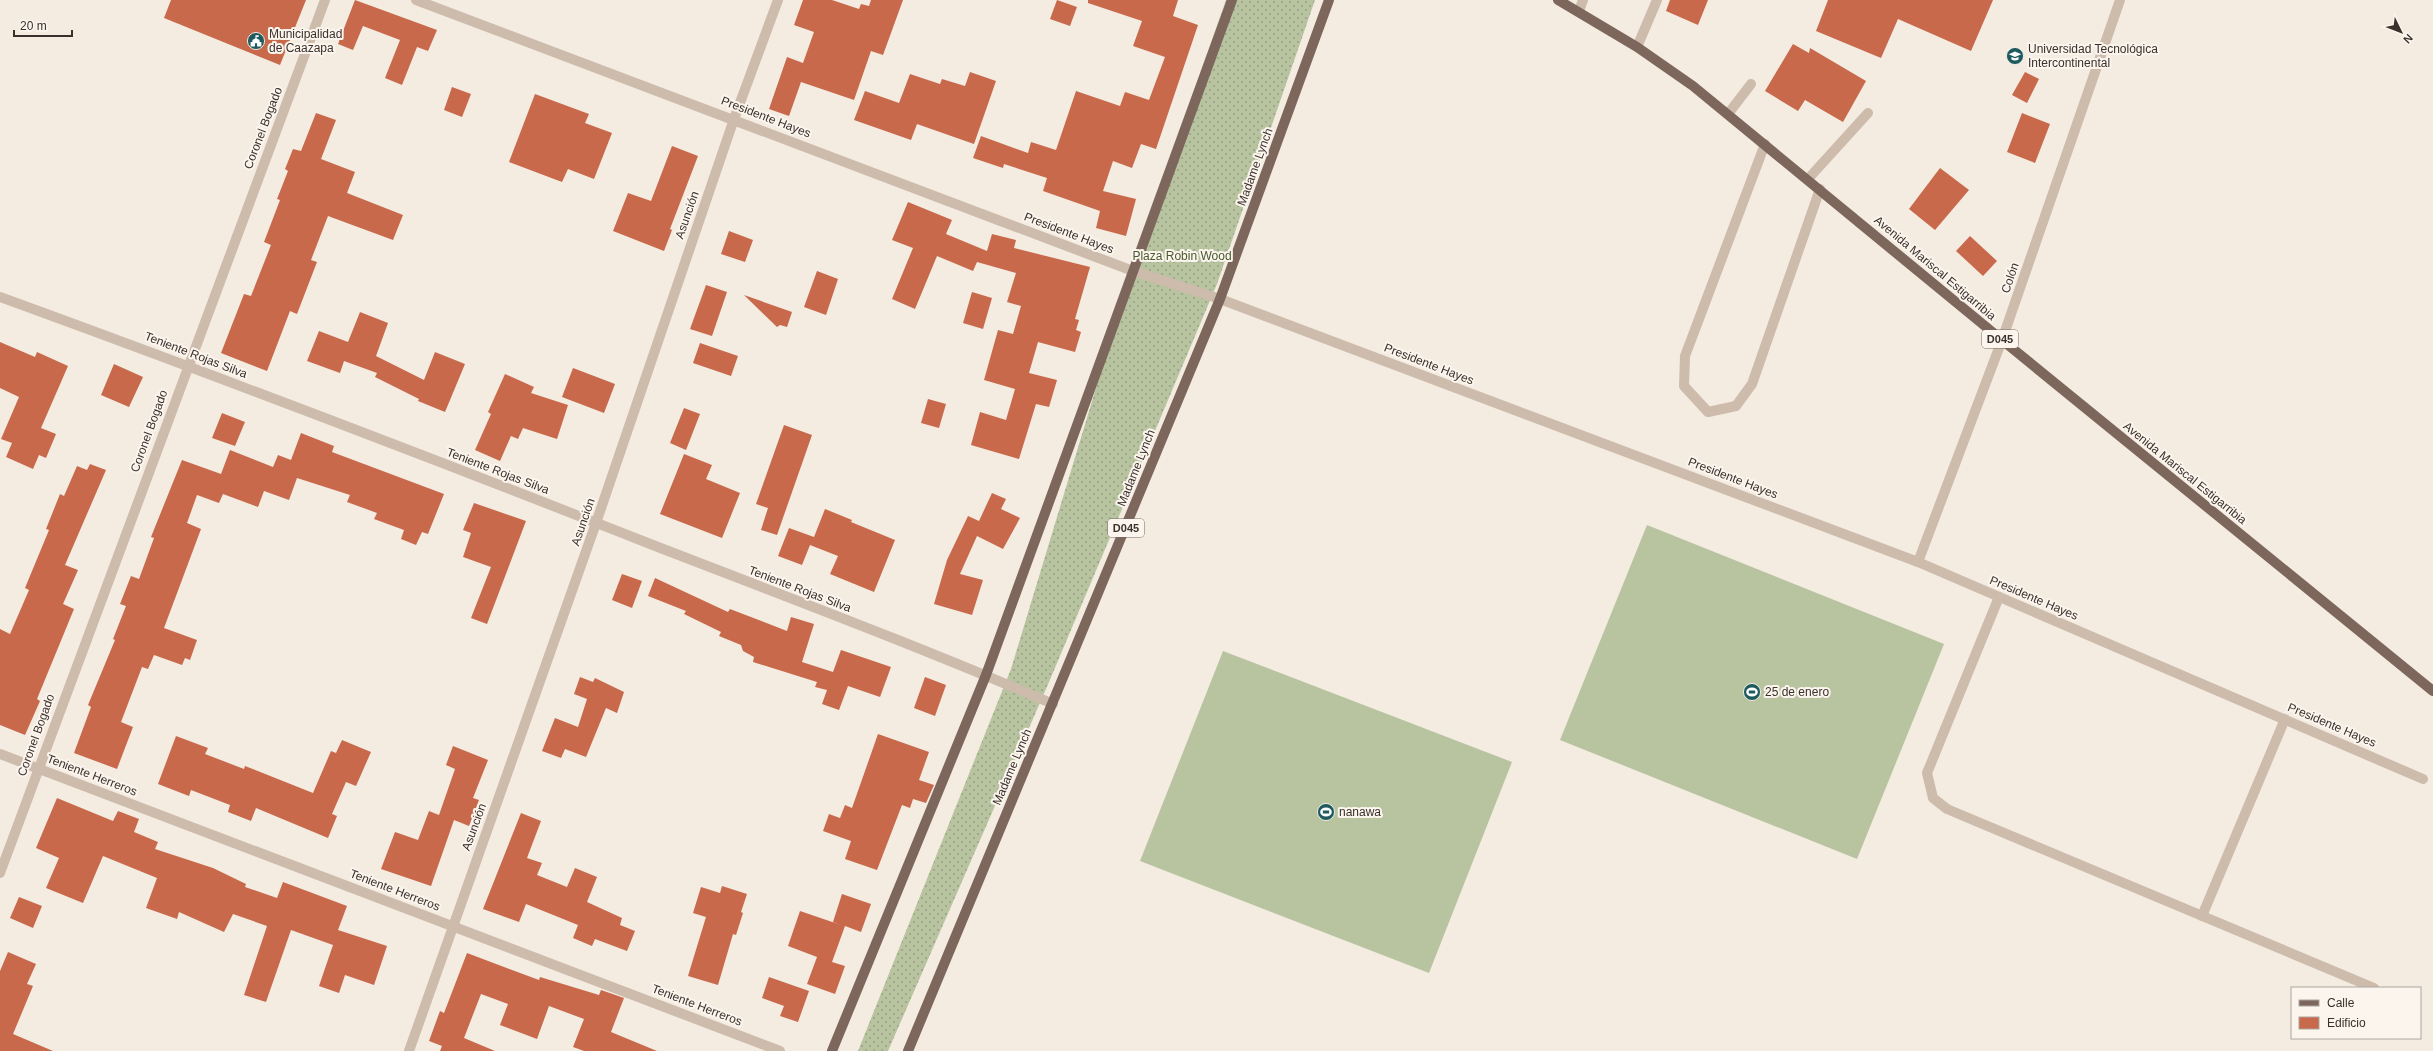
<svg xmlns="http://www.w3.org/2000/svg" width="2433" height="1051" font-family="Helvetica,sans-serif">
<defs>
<pattern id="grass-dots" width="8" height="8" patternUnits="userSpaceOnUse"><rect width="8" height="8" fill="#b8c4a0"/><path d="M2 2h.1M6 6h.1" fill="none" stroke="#97a083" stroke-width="1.8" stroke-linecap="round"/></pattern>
</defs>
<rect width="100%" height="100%" fill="#f4ebe1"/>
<!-- grass -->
<path fill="url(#grass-dots)" d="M1226 0H1315L1217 284 1049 682 888 1051H858L1011 669 1136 256Z"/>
<!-- garden -->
<g fill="#b8c4a0">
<path d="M1647 525 1944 644 1857 859 1560 740Z"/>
<path d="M1223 651 1512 762 1429 973 1140 861Z"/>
</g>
<!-- building -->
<g fill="#c8694b">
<path d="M171 0H306L280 65 164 18Z"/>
<path d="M355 0 437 30 428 51 417 47 402 85 385 78 400 40 363 26 353 50 338 44Z"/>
<path d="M803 0H832L859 9 861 4 869 6 871 0H903L883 55 871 51 854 100 801 82 789 116 769 109 787 57 803 63 814 32 794 25Z"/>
<path d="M1057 0 1077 7 1070 26 1050 19Z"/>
<path d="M1088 0H1178L1173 16 1198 25 1156 149 1141 144 1132 168 1113 161 1103 191 1136 199 1126 236 1096 228 1100 211 1043 191 1047 178 1004 164 1003 168 973 158 981 136 1028 153 1031 142 1056 150 1076 91 1120 106 1125 92 1149 100 1165 57 1133 46 1142 21 1088 3Z"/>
<path d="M1670 0H1708L1698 25 1666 11Z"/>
<path d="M1828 0H1993L1971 51 1898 19 1881 58 1816 31Z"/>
<path d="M1793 44 1809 53 1810 48 1866 81 1843 122 1805 100 1798 111 1765 91Z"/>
<path d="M970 72 996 81 974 144 917 124 911 140 854 120 865 91 899 103 910 74 940 84 942 79 965 86Z"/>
<path d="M2025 72 2039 79 2027 103 2012 95Z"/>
<path d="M452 87 471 94 462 117 444 110Z"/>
<path d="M535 94 589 114 585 123 612 133 594 179 568 169 562 182 509 162Z"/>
<path d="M316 113 336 120 321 159 355 172 347 193 403 215 393 240 328 216 311 260 317 262 297 314 290 311 267 371 221 353 244 294 251 296 271 245 264 242 280 200 277 199 288 171 285 169 293 149 301 151Z"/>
<path d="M2022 113 2050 124 2035 163 2007 152Z"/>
<path d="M672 146 698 156 670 229 672 230 664 251 613 231 628 193 651 201Z"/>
<path d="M1940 168 1969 190 1935 230 1909 209Z"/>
<path d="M908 202 952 220 946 234 987 251 992 234 1016 240 1014 248 1090 267 1075 319 1079 320 1076 330 1081 332 1075 352 1038 342 1029 373 1057 380 1049 407 1036 404 1019 459 971 445 980 412 1006 420 1015 389 984 380 998 330 1013 334 1021 306 1007 302 1016 273 977 262 973 271 937 256 915 309 892 299 913 248 892 240Z"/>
<path d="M729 231 753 240 745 262 721 254Z"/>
<path d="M1970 236 1997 261 1983 276 1956 251Z"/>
<path d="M817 271 838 279 826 315 804 307Z"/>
<path d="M706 285 727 292 712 336 690 329Z"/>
<path d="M972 292 992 298 983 329 963 323Z"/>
<path d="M744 295 792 312 787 327 780 325 777 327Z"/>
<path d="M360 312 388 323 376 356 424 380 435 352 465 364 445 412 418 401 419 399 375 377 377 373 344 361 340 373 307 361 319 331 348 342Z"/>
<path d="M0 342 35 357 37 352 68 366 41 428 56 434 46 458 39 455 33 469 6 457 12 443 1 439 19 397 0 388Z"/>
<path d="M700 343 738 356 731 376 693 363Z"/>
<path d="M114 364 143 377 129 407 101 395Z"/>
<path d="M573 368 615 384 604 413 562 397Z"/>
<path d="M505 374 534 387 531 393 568 405 557 439 523 428 518 439 511 436 500 461 475 450 491 414 488 412Z"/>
<path d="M928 399 946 404 939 428 921 423Z"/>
<path d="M684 408 700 414 686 450 670 443Z"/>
<path d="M222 413 245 422 235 446 212 438Z"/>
<path d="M784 425 812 435 777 535 761 530 768 508 756 504Z"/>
<path d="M301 433 334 446 332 452 444 494 428 534 422 532 416 545 401 539 404 530 374 519 377 513 347 502 350 495 297 478 289 500 264 491 258 507 223 494 219 503 197 495 187 523 201 529 164 628 197 640 190 660 185 658 182 665 154 655 148 669 142 667 121 722 133 727 117 769 74 753 91 707 88 705 115 640 113 639 126 606 120 604 131 576 139 579 154 538 151 537 182 460 221 474 230 450 273 467 278 455 291 460Z"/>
<path d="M684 454 712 465 706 479 740 493 722 538 660 514Z"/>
<path d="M90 464 106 470 65 565 78 570 63 604 74 609 37 699 40 701 25 735 0 725V629L10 634 29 590 25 588 49 530 46 529 60 494 64 496 77 466 87 470Z"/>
<path d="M992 493 1006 499 1001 509 1020 518 1003 549 977 536 960 574 983 580 972 615 934 604 947 560 968 516 979 521Z"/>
<path d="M474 503 526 521 487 624 471 618 491 567 463 557 471 533 463 530Z"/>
<path d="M825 509 852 520 851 522 895 540 874 592 830 574 838 556 810 545 802 565 778 556 789 528 814 537Z"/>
<path d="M622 574 642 581 632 608 612 600Z"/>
<path d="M655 578 728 612 730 609 787 631 791 617 814 624 802 662 833 672 841 650 891 667 880 697 848 686 839 710 822 704 827 690 815 687 817 682 753 662 754 657 743 651 741 645 719 636 721 632 684 614 686 611 648 596Z"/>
<path d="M580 677 593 682 595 678 624 692 617 713 606 708 586 757 565 749 561 758 542 751 555 718 578 727 587 699 574 694Z"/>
<path d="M925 677 946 685 935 716 914 708Z"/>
<path d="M878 734 929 752 919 780 934 785 926 803 913 799 910 808 902 805 877 870 845 859 851 841 823 831 829 814 840 818 845 805 852 808Z"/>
<path d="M176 736 208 748 205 754 244 769 245 766 313 793 331 751 336 753 342 740 371 752 356 786 346 782 332 814 337 816 328 838 256 808 251 821 228 812 230 805 191 790 189 796 158 784Z"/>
<path d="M453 746 488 760 473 798 479 800 469 826 454 820 431 886 381 869 395 832 418 840 429 811 439 815 455 769 446 765Z"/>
<path d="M57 798 113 821 118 811 139 819 134 832 158 842 155 849 213 868 246 884 245 887 277 898 283 882 347 906 338 930 387 946 374 985 345 975 339 993 319 986 333 945 291 930 266 1002 244 995 267 926 233 914 224 932 179 912 177 919 146 908 157 878 103 856 83 903 46 888 59 858 36 848Z"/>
<path d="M521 813 541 821 527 858 542 863 537 875 567 887 575 868 597 877 587 902 622 918 620 925 635 931 627 951 595 939 592 946 573 938 578 925 526 904 519 922 483 909Z"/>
<path d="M722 886 747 894 741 912 743 913 736 935 733 934 718 985 688 976 706 917 693 913 701 887 720 893Z"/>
<path d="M842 894 871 904 861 932 845 926 832 962 845 966 835 994 807 984 817 957 788 946 800 911 841 925 833 922Z"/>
<path d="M19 897 42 906 33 928 10 918Z"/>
<path d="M8 952 36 964 27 984 33 986 13 1034 53 1051H0V971Z"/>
<path d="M467 953 539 980 540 977 599 995 601 990 624 998 611 1032 657 1051H584L573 1047 584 1019 549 1006 537 1039 500 1025 508 1004 481 994 464 1038 495 1051H440L442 1046 429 1041 440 1011 444 1013Z"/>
<path d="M769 977 809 991 798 1022 780 1016 784 1006 762 998Z"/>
</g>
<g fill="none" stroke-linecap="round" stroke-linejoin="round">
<!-- service -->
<g stroke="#cdbbac" stroke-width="10">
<path d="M1637 47 1657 0"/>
<path d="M1728 114 1751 84"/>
<path d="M1765 144 1685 356 1684 386 1708 412 1736 406 1752 384 1820 189"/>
<path d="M1808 179 1868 113"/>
</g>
<!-- minor -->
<g stroke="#cdbbac" stroke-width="10">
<path d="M416 0 1133 271 1220 299 1918 562 2423 779"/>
<path d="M1579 11 1583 0"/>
<path d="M0 297C220 377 439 461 658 547 790 598 923 648 1053 704"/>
<path d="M1918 562 2002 340 2120 0"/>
<path d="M1999 597 1927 773 1933 798 1947 809 2374 988"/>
<path d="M0 754 780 1051"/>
<path d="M0 873 325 0"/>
<path d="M2202 916 2285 719"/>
<path d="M409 1051 596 523 734 119 778 0"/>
</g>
<!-- primary -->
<g stroke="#7d675c" stroke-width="10">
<path d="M1558 0 1637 47 1693 86 2002 340 2433 691"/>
<path d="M832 1051 986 675 1232 0"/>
<path d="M908 1051 1220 299 1329 0"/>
</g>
</g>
<!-- icons -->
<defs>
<g id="civic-disc" transform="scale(0.9)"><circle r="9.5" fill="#1f5a5e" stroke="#fbf5ee"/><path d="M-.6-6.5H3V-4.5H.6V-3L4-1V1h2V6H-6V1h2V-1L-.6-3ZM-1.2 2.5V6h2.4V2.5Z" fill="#fff"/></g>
<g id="university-disc" transform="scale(0.9)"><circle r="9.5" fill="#1f5a5e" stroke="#fbf5ee"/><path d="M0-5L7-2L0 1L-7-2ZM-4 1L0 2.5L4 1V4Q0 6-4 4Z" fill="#fff"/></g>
<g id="stadium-disc" transform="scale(0.9)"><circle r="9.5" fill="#1f5a5e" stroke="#fbf5ee"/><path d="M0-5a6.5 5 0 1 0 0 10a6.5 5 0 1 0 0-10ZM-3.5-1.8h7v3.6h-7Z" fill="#fff"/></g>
</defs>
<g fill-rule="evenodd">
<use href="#civic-disc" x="256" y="41"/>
<use href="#university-disc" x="2015" y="56"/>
<use href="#stadium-disc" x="1752" y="692"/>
<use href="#stadium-disc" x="1326" y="812"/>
</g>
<g text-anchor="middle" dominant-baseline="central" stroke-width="4" stroke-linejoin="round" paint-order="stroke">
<!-- shield labels -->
<g fill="#fbf5ee" stroke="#756b66" stroke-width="1">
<rect x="1982" y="330" width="36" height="18" rx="3"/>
<rect x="1108" y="519" width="36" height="18" rx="3"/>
</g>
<g font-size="11" font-weight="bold" fill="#3b302b">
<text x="2000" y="339">D045</text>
<text x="1126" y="528">D045</text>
</g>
<!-- poi labels -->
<g font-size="12" fill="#3b302b" stroke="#fbf5ee" text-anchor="start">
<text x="269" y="34">Municipalidad<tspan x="269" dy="14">de Caazapa</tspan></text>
<text x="2028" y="49">Universidad Tecnológica<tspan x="2028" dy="14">Intercontinental</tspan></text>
<text x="1765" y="692">25 de enero</text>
<text x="1339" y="812">nanawa</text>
</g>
<!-- street labels -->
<g font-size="12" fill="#3b302b" stroke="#fbf5ee">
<text transform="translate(766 117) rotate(21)">Presidente Hayes</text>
<text transform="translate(263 128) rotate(-69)">Coronel Bogado</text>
<text transform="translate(1255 167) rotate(-70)">Madame Lynch</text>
<text transform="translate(687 215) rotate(-71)">Asunción</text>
<text transform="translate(1069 233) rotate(21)">Presidente Hayes</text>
<text transform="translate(1935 268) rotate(40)">Avenida Mariscal Estigarribia</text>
<text transform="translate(2010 278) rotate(-71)">Colón</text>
<text transform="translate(196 355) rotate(21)">Teniente Rojas Silva</text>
<text transform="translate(1429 364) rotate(21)">Presidente Hayes</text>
<text transform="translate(149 431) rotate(-70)">Coronel Bogado</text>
<text transform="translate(1136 468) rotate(-68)">Madame Lynch</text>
<text transform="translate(498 471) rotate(21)">Teniente Rojas Silva</text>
<text transform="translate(2185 473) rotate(39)">Avenida Mariscal Estigarribia</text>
<text transform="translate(1733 478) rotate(21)">Presidente Hayes</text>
<text transform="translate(583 522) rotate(-71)">Asunción</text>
<text transform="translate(800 589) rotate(21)">Teniente Rojas Silva</text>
<text transform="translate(2034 598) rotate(23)">Presidente Hayes</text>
<text transform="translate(2332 725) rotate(23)">Presidente Hayes</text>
<text transform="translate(36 735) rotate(-70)">Coronel Bogado</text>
<text transform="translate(1012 767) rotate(-67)">Madame Lynch</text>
<text transform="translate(92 775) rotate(21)">Teniente Herreros</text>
<text transform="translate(474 827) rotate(-70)">Asunción</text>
<text transform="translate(395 890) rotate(21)">Teniente Herreros</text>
<text transform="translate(697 1005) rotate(21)">Teniente Herreros</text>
</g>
<!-- park labels -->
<g font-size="12" fill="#4a5a2e" stroke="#fbf5ee">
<text x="1182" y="256">Plaza Robin Wood</text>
</g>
</g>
<!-- legend -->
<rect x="2291" y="987" width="130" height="52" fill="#fbf5ee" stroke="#aea6a0"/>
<rect x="2299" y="1000" width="20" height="6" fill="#7d675c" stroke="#aea6a0"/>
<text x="2327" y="1007" font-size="12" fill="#3b302b">Calle</text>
<rect x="2299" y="1017" width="20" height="12" fill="#c8694b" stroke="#aea6a0"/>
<text x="2327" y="1027" font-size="12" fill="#3b302b">Edificio</text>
<!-- north arrow -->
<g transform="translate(2401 32) rotate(133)" stroke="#fbf5ee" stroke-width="3" paint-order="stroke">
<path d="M0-3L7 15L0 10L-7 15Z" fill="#3b302b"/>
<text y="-6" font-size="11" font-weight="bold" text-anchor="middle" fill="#3b302b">N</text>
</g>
<!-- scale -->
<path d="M14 30v6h58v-6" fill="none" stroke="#3b302b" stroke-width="2"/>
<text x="20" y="30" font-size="12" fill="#3b302b" stroke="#fbf5ee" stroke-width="3" paint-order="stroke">20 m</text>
</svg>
